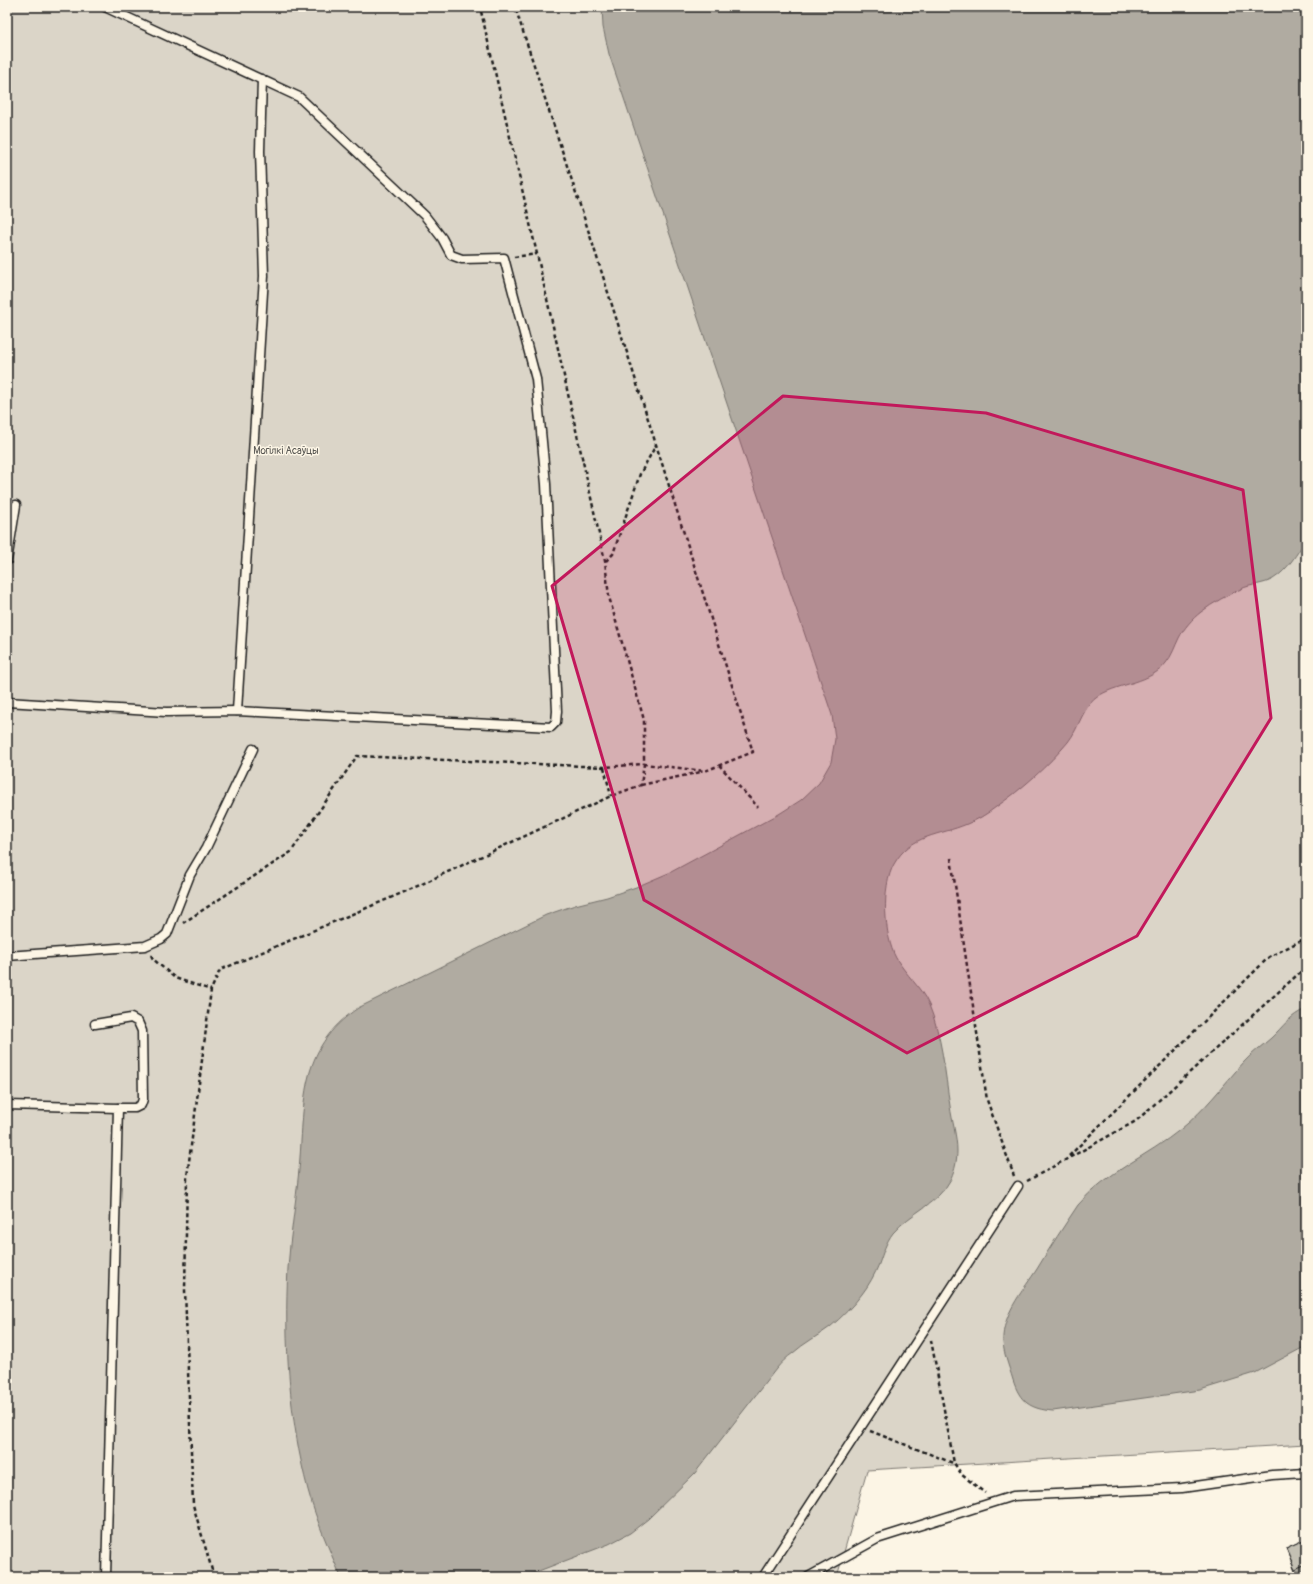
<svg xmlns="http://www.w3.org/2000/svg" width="1313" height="1584" font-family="Pangolin,sans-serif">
<rect width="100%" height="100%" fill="#fcf5e5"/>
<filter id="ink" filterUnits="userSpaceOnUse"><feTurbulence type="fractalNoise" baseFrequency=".025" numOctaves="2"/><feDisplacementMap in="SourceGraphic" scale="8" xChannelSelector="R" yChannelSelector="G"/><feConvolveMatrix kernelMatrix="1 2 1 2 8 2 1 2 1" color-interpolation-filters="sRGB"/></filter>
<g filter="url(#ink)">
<!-- green -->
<path fill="#dbd5c8" stroke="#7c7872" d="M7 7H1306V1444L867 1470 837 1577H7Z"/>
<!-- water -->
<g fill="#b0aba1" stroke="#75726c">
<path d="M602 7H1306V540C1297 553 1288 570 1273 579 1263 585 1251 584 1241 589 1227 595 1213 603 1201 612 1192 619 1184 628 1179 638 1175 646 1172 656 1166 663 1151 683 1120 683 1100 695 1082 706 1080 727 1068 742 1048 766 1022 789 996 807 987 814 977 820 967 824 939 836 911 834 894 864 881 887 884 936 896 958 906 975 921 987 929 1005 942 1036 945 1073 950 1106 952 1121 957 1136 957 1151 957 1160 955 1170 951 1179 938 1204 911 1212 893 1233 886 1242 883 1253 879 1264 875 1274 869 1285 862 1294 853 1306 842 1317 830 1327 818 1336 804 1343 793 1353 787 1357 781 1363 776 1369L695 1473 648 1519 630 1533 609 1544 523 1577H341C329 1549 316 1520 308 1490 289 1419 284 1341 288 1268 290 1235 296 1203 299 1170 305 1105 297 1049 358 1008L546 915 575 905 607 897 636 887 671 872 779 814 801 800 819 783 831 762 835 739 832 715 609 54 603 27Z"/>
<path d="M1306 1009V1346L1255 1373 1200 1390 1053 1411C1030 1409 1020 1402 1013 1380 1009 1366 1002 1351 1003 1336 1005 1311 1024 1289 1037 1269 1050 1247 1064 1226 1078 1205 1106 1172 1148 1156 1181 1129 1205 1110 1223 1085 1244 1062 1252 1053 1262 1046 1271 1038 1283 1027 1290 1015 1306 1009Z"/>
</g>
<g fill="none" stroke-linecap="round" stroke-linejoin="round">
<!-- service casing -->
<g stroke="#1c1c1c" stroke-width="11">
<g id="service">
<path d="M7 561 16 505"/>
<path d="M7 702 166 712 237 711 551 727 556 722 557 711 546 484 536 379 504 258 462 259 451 255 442 238 425 216 299 97 105 7"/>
<path d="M237 711 264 276 260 151 262 79"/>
<path d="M7 956 145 946 161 939 167 934 190 875 206 848 253 749"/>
<path d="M95 1024 131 1018 138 1022 142 1031 143 1099 141 1105 135 1108H118"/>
<path d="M7 1105 118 1108 106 1577"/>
<path d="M763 1577 1018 1186"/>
<path d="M808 1577 877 1539 1013 1496 1182 1488 1272 1475 1306 1473"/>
</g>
</g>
<!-- path -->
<g stroke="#1c1c1c" stroke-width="2.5" stroke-dasharray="4 3" stroke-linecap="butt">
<path d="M514 257 537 254"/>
<path d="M606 561 613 554 640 474 656 445"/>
<path d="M719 765 758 807"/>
<path d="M604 767 611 796"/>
<path d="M641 785 701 772"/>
<path d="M951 858 987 1100 1014 1176"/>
<path d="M183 923 291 852 357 756 604 767 644 764 705 771 753 752 594 248 515 7"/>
<path d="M151 955 153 959 175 978 211 990"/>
<path d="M1069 1156 1269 957 1306 938"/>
<path d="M1027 1181 1136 1121 1306 967"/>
<path d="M931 1340 954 1463 962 1475 985 1493"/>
<path d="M870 1431 953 1463"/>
<path d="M214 1577 193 1505 185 1290 187 1177 211 990 220 970 409 890 611 796 641 785 644 764V720L609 597 605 561 537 254 480 7"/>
</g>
<!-- service -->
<use href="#service" stroke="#fcf5e5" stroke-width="8"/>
</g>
<!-- wall -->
<path fill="#a9a59a" stroke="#1c1c1c" d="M1306 1539V1571L1297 1575 1286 1548Z"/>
<!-- building -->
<path fill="#c4c0b3" stroke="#1c1c1c" d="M1306 1539V1564L1295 1569 1286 1548Z"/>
</g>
<!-- marked area -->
<path fill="#c2185b" fill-opacity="0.2" stroke="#c2185b" stroke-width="3" stroke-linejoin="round" d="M783 396 986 413 1243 490 1271 718 1137 936 907 1053 644 900 552 586Z"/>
<g text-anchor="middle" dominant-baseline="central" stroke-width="3" stroke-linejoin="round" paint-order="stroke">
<!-- park labels -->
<g font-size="10" fill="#555450" stroke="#fcf5e5">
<text x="286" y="451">Могілкі Асаўцы</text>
</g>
</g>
<!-- margin -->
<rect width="1313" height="1584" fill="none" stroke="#fcf5e5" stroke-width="24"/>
<rect x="12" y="12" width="1289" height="1560" fill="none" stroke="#1c1c1c" stroke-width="1.5" filter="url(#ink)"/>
</svg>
